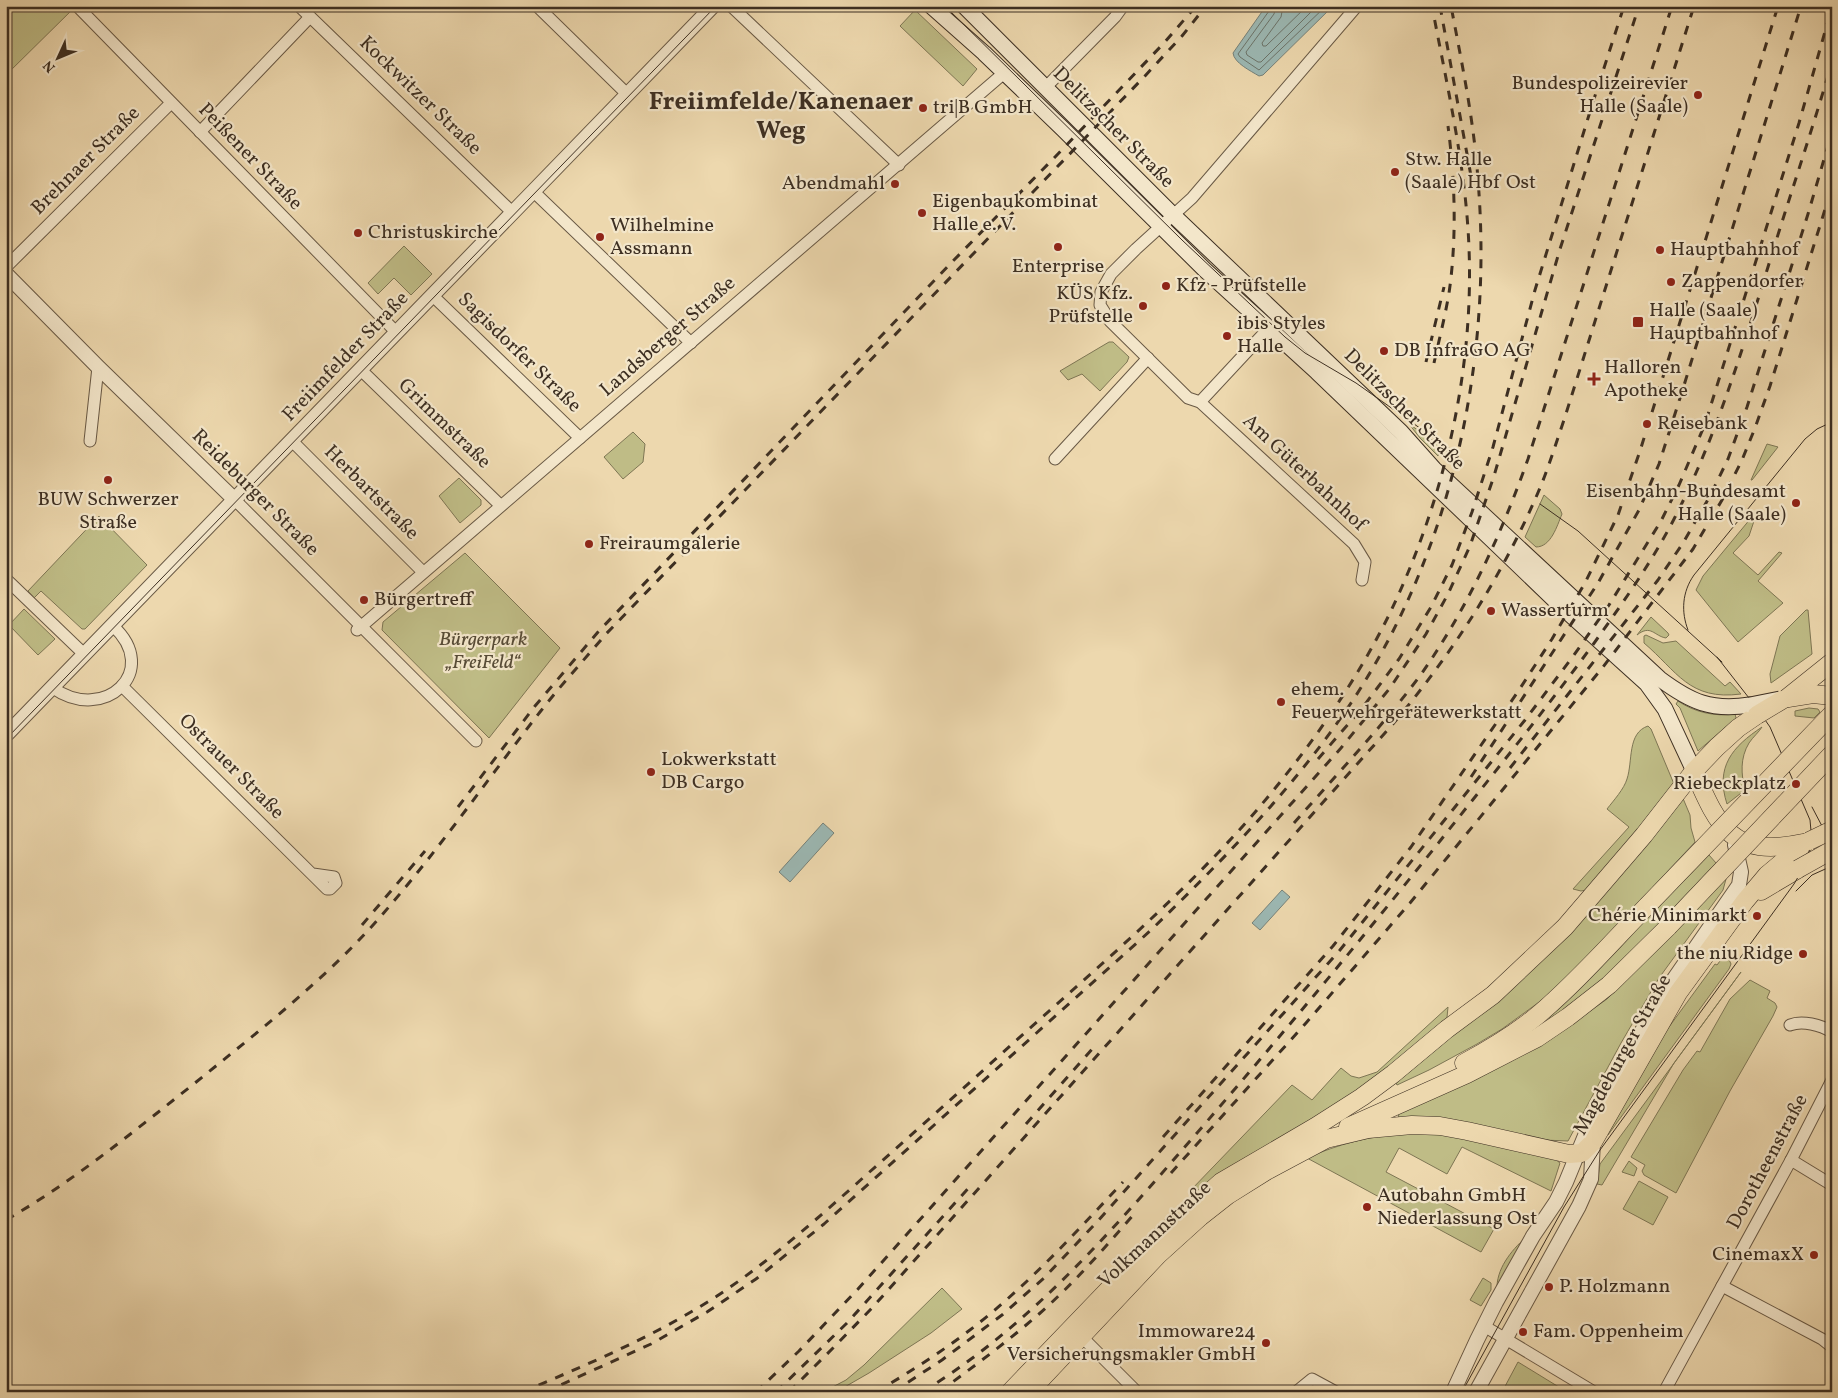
<svg xmlns="http://www.w3.org/2000/svg" width="1838" height="1398" font-family="Vollkorn,serif">
<rect width="100%" height="100%" fill="#edd8ae"/>
<filter id="stains"><feTurbulence type="fractalNoise" baseFrequency=".004" numOctaves="4"/><feColorMatrix values="0 0 0 0 .2 0 0 0 0 .09 0 0 0 0 .02 0 0 0 .5 -.17"/></filter>
<radialGradient id="worn" r=".72"><stop offset=".6" stop-color="#630" stop-opacity="0"/><stop offset="1" stop-color="#630" stop-opacity=".3"/></radialGradient>
<!-- green -->
<g fill="#bfbc86" stroke="#7e7654">
<path d="M6 6H76L6 75Z"/>
<path d="M915 10 977 69 963 86 900 26Z"/>
<path d="M404 246 432 274 411 295 394 278 378 294 368 283Z"/>
<path d="M1109 342H1113L1129 357 1127 362 1100 391 1082 374 1068 380 1060 371Z"/>
<path d="M1409 424 1441 446 1438 456 1420 438Z"/>
<path d="M633 432 645 444 643 462 623 479 604 457Z"/>
<path d="M1767 444 1778 447 1752 480H1751Z"/>
<path d="M459 478 481 500V505L460 523 439 496Z"/>
<path d="M1544 495 1560 509 1562 514C1557 526 1551 547 1536 547L1525 537Z"/>
<path d="M99 516 147 565 85 629H82L41 591 34 598 28 591Z"/>
<path d="M1751 518 1754 521 1749 536 1733 553 1758 575 1779 552 1782 553 1758 581 1783 603 1738 642 1696 590 1703 576Z"/>
<path d="M465 553 560 648 489 738 382 630 383 622Z"/>
<path d="M24 609 55 639 38 655 9 625Z"/>
<path d="M1806 610H1808L1812 654 1771 683 1770 674 1780 636Z"/>
<path d="M1651 617 1668 633 1669 635 1666 638C1654 636 1651 624 1637 635Z"/>
<path d="M1646 635 1663 643 1676 641 1725 686 1730 682 1741 694C1689 701 1677 671 1644 643V636Z"/>
<path d="M1678 701C1694 712 1715 717 1735 714L1736 718 1698 751 1680 708 1676 704Z"/>
<path d="M1809 708 1818 709 1820 712 1814 718 1795 716V711Z"/>
<path d="M1648 726 1651 729 1674 784 1655 810 1586 890 1581 891 1573 889 1629 827 1607 809C1614 800 1624 789 1627 779 1633 761 1627 733 1648 726Z"/>
<path d="M1762 727C1759 732 1753 737 1749 743 1740 758 1741 774 1745 790L1727 804C1715 767 1732 747 1762 727Z"/>
<path d="M1682 796 1690 815 1691 828 1695 842 1568 978 1542 1000 1502 1029 1477 1044 1429 1070 1397 1085 1396 1083 1517 982Z"/>
<path d="M1709 855 1716 863 1599 986 1534 1033 1455 1071 1647 919Z"/>
<path d="M1726 879 1723 890 1659 978 1621 1043 1568 1141 1543 1140 1399 1118 1398 1113 1548 1041 1607 999Z"/>
<path d="M1726 953 1731 964 1729 969 1608 1135 1606 1133 1658 1042 1715 964 1717 965Z"/>
<path d="M1741 972 1674 1063 1602 1185 1597 1184 1600 1164Z"/>
<path d="M1750 980 1770 991 1767 998 1775 1003 1777 1007 1773 1016 1730 1091 1676 1193 1644 1175 1642 1171 1645 1165 1631 1157 1683 1070 1697 1051 1700 1052 1730 999Z"/>
<path d="M1448 1007 1446 1028 1372 1082 1200 1192 1190 1191 1292 1085 1312 1100 1341 1068 1351 1076 1359 1078 1377 1072Z"/>
<path d="M1406 1133 1445 1134 1555 1159 1560 1163 1551 1191 1462 1147 1447 1174 1399 1148 1386 1172 1494 1229 1481 1252 1307 1158C1338 1144 1371 1136 1406 1133Z"/>
<path d="M1629 1161 1637 1168 1634 1176 1622 1172Z"/>
<path d="M1639 1181 1668 1197 1653 1225 1623 1209Z"/>
<path d="M1525 1238 1497 1290C1496 1269 1511 1251 1525 1238Z"/>
<path d="M1483 1278 1491 1283V1290L1481 1306 1470 1300Z"/>
<path d="M942 1288 962 1309 931 1333 869 1373 836 1392H823L846 1380 864 1365Z"/>
<path d="M1518 1362 1567 1392H1502Z"/>
</g>
<!-- water -->
<g fill="#9cb8b3" stroke="#768179">
<path d="M1266 6H1333L1263 75 1259 76C1251 71 1234 63 1233 53Z"/>
<path d="M823 823 834 833 790 882 779 872Z"/>
<path d="M1282 890 1290 897 1260 930 1252 923Z"/>
</g>
<g fill="none" stroke-linecap="round" stroke-linejoin="round">
<!-- shore -->
<g stroke="#6c746a" stroke-width="1">
<path d="M1270 6 1269 11 1238 54 1240 57 1259 70 1326 6"/>
<path d="M1276 6 1274 14 1246 52 1247 55 1258 62H1261L1317 6"/>
<path d="M1283 6 1281 17 1262 43 1263 46H1266L1307 6"/>
</g>
<!-- minor casing -->
<g stroke="#695945" stroke-width="13">
<g id="minor">
<path d="M299 6 513 213"/>
<path d="M537 6 628 95"/>
<path d="M731 6 899 165"/>
<path d="M1357 6 1192 198 1136 249 1111 274 1101 292 1100 305 1110 321 1188 398 1200 402 1354 544 1365 562 1362 580"/>
<path d="M78 7 397 333"/>
<path d="M1045 88 1115 17 1123 6"/>
<path d="M200 132 310 17"/>
<path d="M534 192 691 343"/>
<path d="M6 267 171 103"/>
<path d="M433 296 580 438"/>
<path d="M361 370 500 505"/>
<path d="M1200 402 1268 329"/>
<path d="M90 441 98 367"/>
<path d="M292 441 423 572"/>
<path d="M1055 459 1148 358"/>
<path d="M235 500 476 741"/>
<path d="M6 579 85 655"/>
<path d="M357 630 1004 73"/>
<path d="M122 686 327 889H330L336 883 334 877 313 874"/>
<path d="M53 688C104 724 162 671 113 626"/>
<path d="M1790 1025C1802 1020 1821 1025 1832 1032"/>
<path d="M1791 1160 1832 1185"/>
<path d="M1722 1286 1822 1339 1832 1347"/>
<path d="M1484 1326 1594 1392"/>
<path d="M1082 1337 1137 1392"/>
<path d="M1296 1392 1312 1379 1336 1392"/>
<path d="M1664 1392 1791 1160 1832 1080"/>
</g>
</g>
<!-- tertiary casing -->
<g stroke="#695945" stroke-width="16">
<g id="tertiary">
<path d="M6 274 98 367 235 500"/>
<path d="M6 735 713 6"/>
<path d="M1453 1392 1477 1340 1496 1302 1533 1236 1556 1202 1566 1182 1589 1126 1658 1002 1739 885 1741 872 1735 845"/>
<path d="M1476 1392 1579 1206 1591 1179 1593 1142"/>
</g>
</g>
<!-- secondary casing -->
<g stroke="#3d2f22" stroke-width="17">
<g id="secondary">
<path d="M931 6 984 53 1063 129 1205 270 1317 372 1564 609 1647 684 1665 709 1694 771"/>
<path d="M964 6 1173 215 1401 432 1434 469 1660 679C1691 702 1711 711 1750 705"/>
</g>
</g>
<!-- primary casing -->
<g stroke="#3d2f22" stroke-width="19">
<g id="primary">
<path d="M1787 698 1832 662"/>
<path d="M1788 698 1813 694 1832 696"/>
<path d="M1694 771C1719 829 1733 858 1803 843"/>
<path d="M1761 891 1798 869"/>
<path d="M1464 1063C1490 1049 1515 1034 1538 1015 1577 982 1611 943 1647 906"/>
<path d="M1348 1127 1467 1074 1537 1038 1568 1017 1609 985 1668 927"/>
<path d="M1010 1392 1157 1239 1221 1182 1315 1127 1362 1097 1393 1074 1447 1029 1493 995 1565 927 1644 835 1694 771 1717 747 1738 728 1757 715"/>
<path d="M1029 1392 1158 1255 1200 1217 1228 1195 1268 1170 1326 1139 1368 1129 1412 1125 1440 1126 1467 1131 1569 1154 1582 1153 1593 1142 1678 993 1745 901 1767 875 1805 843"/>
</g>
</g>
<!-- minor -->
<use href="#minor" stroke="#f3e6ca" stroke-width="11"/>
<!-- tertiary -->
<use href="#tertiary" stroke="#f3e6ca" stroke-width="14"/>
<!-- secondary -->
<use href="#secondary" stroke="#f3e6ca" stroke-width="15"/>
<!-- primary -->
<use href="#primary" stroke="#edd8ae" stroke-width="18"/>
<!-- tram -->
<g stroke="#3d2f22" stroke-width="1">
<path d="M945 6 1182 240 1285 337 1305 353 1356 383 1441 443"/>
<path d="M1540 504 1578 531 1722 662"/>
<path d="M1688 630C1681 612 1682 592 1694 575L1805 439 1817 429 1832 422"/>
<path d="M6 739 716 6"/>
<path d="M1812 807 1823 828 1832 838"/>
<path d="M1796 891 1812 875 1832 866"/>
<path d="M1462 1392 1564 1207 1600 1150 1794 884 1804 867 1812 842 1810 820 1770 727 1756 707 1717 657"/>
</g>
<!-- rail -->
<g stroke="#3d2f22" stroke-width="3" stroke-dasharray="9 9" stroke-linecap="butt">
<path d="M1440 6 1471 176"/>
<path d="M1426 362 1444 287"/>
<path d="M1434 363C1439 340 1445 317 1449 293 1457 238 1455 180 1448 126"/>
<path d="M1318 759 1363 707 1399 659 1431 607 1452 565 1472 512 1493 447 1535 290 1593 102 1624 6"/>
<path d="M1510 768 1658 580 1683 543 1710 496 1728 459 1747 407 1808 214 1832 132"/>
<path d="M1471 777 1598 583 1639 510 1659 464 1681 395 1801 6"/>
<path d="M458 807 535 706 598 632 952 262 1056 156 1164 43 1196 6"/>
<path d="M1294 823C1337 774 1383 726 1422 673 1468 607 1501 535 1528 459L1672 6"/>
<path d="M362 925 425 851"/>
<path d="M1026 1124 1094 1047"/>
<path d="M1163 1137 1333 946 1411 847 1519 690 1552 639 1585 583 1618 515 1640 451 1778 6"/>
<path d="M1171 1173 1306 1023 1410 903 1603 667 1693 549 1722 500 1742 460 1755 428 1770 386 1832 187"/>
<path d="M6 1220C74 1181 134 1131 195 1083 260 1030 326 979 381 916 438 851 487 780 540 712 561 685 584 660 606 634L1144 77 1182 36 1206 6"/>
<path d="M522 1392C589 1364 655 1336 717 1296 770 1261 817 1219 865 1176 910 1136 955 1096 1000 1055 1085 978 1174 904 1250 818 1303 757 1352 689 1388 617 1443 504 1474 374 1469 248 1466 167 1447 86 1432 6"/>
<path d="M545 1392 651 1344 707 1312 756 1279 824 1224 1150 931C1223 860 1294 788 1351 703 1452 551 1493 361 1478 180 1474 121 1462 64 1451 6"/>
<path d="M756 1392 799 1351 858 1289 1341 748 1390 688 1426 634 1448 594 1470 546 1494 476 1560 249 1639 6"/>
<path d="M776 1392 847 1323 973 1183"/>
<path d="M789 1392 833 1348 872 1308 1392 725C1453 653 1503 575 1540 488 1549 466 1556 443 1564 420L1694 6"/>
<path d="M876 1392C915 1369 954 1344 990 1314 1038 1274 1080 1228 1123 1182"/>
<path d="M893 1392 942 1360 1002 1315 1044 1278 1096 1223 1340 950 1525 720 1574 655 1609 605 1661 521 1679 485 1705 424 1799 123 1832 7"/>
<path d="M922 1392C1031 1326 1114 1228 1197 1133 1280 1037 1361 940 1440 841 1493 774 1547 708 1597 639 1624 601 1651 563 1673 521 1715 440 1741 354 1768 267 1789 198 1812 131 1832 62"/>
<path d="M939 1392C973 1367 1007 1342 1039 1314 1073 1284 1104 1249 1134 1214"/>
</g>
<!-- secondary-bridge casing -->
<g stroke="#3d2f22" stroke-width="17" stroke-linecap="butt">
<path id="secondary-bridge" d="M1750 705 1780 699"/>
</g>
<!-- primary-bridge casing -->
<g stroke="#3d2f22" stroke-width="19" stroke-linecap="butt">
<g id="primary-bridge">
<path d="M1757 715 1782 700"/>
<path d="M1809 841 1832 830"/>
<path d="M1798 869 1832 850"/>
<path d="M1647 906 1832 714"/>
<path d="M1668 927 1832 754"/>
</g>
</g>
<!-- secondary-bridge -->
<use href="#secondary-bridge" stroke="#f3e6ca" stroke-width="15"/>
<!-- primary-bridge -->
<use href="#primary-bridge" stroke="#edd8ae" stroke-width="18"/>
</g>
<!-- markers -->
<g fill="#8f2418" stroke="#f3e6ca" stroke-width="2">
<circle cx="1698" cy="95" r="5"/>
<circle cx="923" cy="108" r="5"/>
<circle cx="1395" cy="172" r="5"/>
<circle cx="895" cy="184" r="5"/>
<circle cx="922" cy="213" r="5"/>
<circle cx="358" cy="233" r="5"/>
<circle cx="600" cy="237" r="5"/>
<circle cx="1058" cy="247" r="5"/>
<circle cx="1660" cy="250" r="5"/>
<circle cx="1671" cy="282" r="5"/>
<circle cx="1166" cy="286" r="5"/>
<circle cx="1143" cy="306" r="5"/>
<rect x="1632" y="316" width="12" height="12" rx="2.5"/>
<circle cx="1227" cy="336" r="5"/>
<circle cx="1384" cy="351" r="5"/>
<path d="M1591.5 371.5h5v5h5v5h-5v5h-5v-5h-5v-5h5z"/>
<circle cx="1647" cy="424" r="5"/>
<circle cx="108" cy="480" r="5"/>
<circle cx="1796" cy="503" r="5"/>
<circle cx="589" cy="544" r="5"/>
<circle cx="364" cy="600" r="5"/>
<circle cx="1491" cy="611" r="5"/>
<circle cx="1281" cy="702" r="5"/>
<circle cx="651" cy="772" r="5"/>
<circle cx="1796" cy="784" r="5"/>
<circle cx="1757" cy="916" r="5"/>
<circle cx="1803" cy="954" r="5"/>
<circle cx="1367" cy="1207" r="5"/>
<circle cx="1814" cy="1255" r="5"/>
<circle cx="1549" cy="1287" r="5"/>
<circle cx="1523" cy="1332" r="5"/>
<circle cx="1266" cy="1343" r="5"/>
</g>
<g text-anchor="middle" dominant-baseline="central" stroke-width="4.5" stroke-linejoin="round" paint-order="stroke">
<!-- poi labels -->
<g font-size="20" fill="#3d2f22" stroke="#f3e6ca" text-anchor="start">
<text x="1688" y="84" text-anchor="end">Bundespolizeirevier<tspan x="1688" dy="23">Halle (Saale)</tspan></text>
<text x="933" y="108">tri|B GmbH</text>
<text x="1405" y="160">Stw. Halle<tspan x="1405" dy="23">(Saale) Hbf Ost</tspan></text>
<text x="885" y="184" text-anchor="end">Abendmahl</text>
<text x="932" y="202">Eigenbaukombinat<tspan x="932" dy="23">Halle e. V.</tspan></text>
<text x="610" y="226">Wilhelmine<tspan x="610" dy="23">Assmann</tspan></text>
<text x="368" y="233">Christuskirche</text>
<text x="1670" y="250">Hauptbahnhof</text>
<text x="1058" y="267" text-anchor="middle">Enterprise</text>
<text x="1681" y="282">Zappendorfer</text>
<text x="1176" y="286">Kfz - Prüfstelle</text>
<text x="1133" y="294" text-anchor="end">KÜS Kfz.<tspan x="1133" dy="23">Prüfstelle</tspan></text>
<text x="1649" y="311">Halle (Saale)<tspan x="1649" dy="23">Hauptbahnhof</tspan></text>
<text x="1237" y="324">ibis Styles<tspan x="1237" dy="23">Halle</tspan></text>
<text x="1394" y="351">DB InfraGO AG</text>
<text x="1604" y="368">Halloren<tspan x="1604" dy="23">Apotheke</tspan></text>
<text x="1657" y="424">Reisebank</text>
<text x="1786" y="492" text-anchor="end">Eisenbahn-Bundesamt<tspan x="1786" dy="23">Halle (Saale)</tspan></text>
<text x="108" y="500" text-anchor="middle">BUW Schwerzer<tspan x="108" dy="23">Straße</tspan></text>
<text x="599" y="544">Freiraumgalerie</text>
<text x="374" y="600">Bürgertreff</text>
<text x="1501" y="611">Wasserturm</text>
<text x="1291" y="690">ehem.<tspan x="1291" dy="23">Feuerwehrgerätewerkstatt</tspan></text>
<text x="661" y="760">Lokwerkstatt<tspan x="661" dy="23">DB Cargo</tspan></text>
<text x="1786" y="784" text-anchor="end">Riebeckplatz</text>
<text x="1747" y="916" text-anchor="end">Chérie Minimarkt</text>
<text x="1793" y="954" text-anchor="end">the niu Ridge</text>
<text x="1377" y="1196">Autobahn GmbH<tspan x="1377" dy="23">Niederlassung Ost</tspan></text>
<text x="1804" y="1255" text-anchor="end">CinemaxX</text>
<text x="1559" y="1287">P. Holzmann</text>
<text x="1256" y="1332" text-anchor="end">Immoware24<tspan x="1256" dy="23">Versicherungsmakler GmbH</tspan></text>
<text x="1533" y="1332">Fam. Oppenheim</text>
</g>
<!-- street labels -->
<g font-size="20" fill="#3d2f22" stroke="#f3e6ca">
<text transform="translate(420 96) rotate(44)">Kockwitzer Straße</text>
<text transform="translate(1113 128) rotate(45)">Delitzscher Straße</text>
<text transform="translate(250 157) rotate(46)">Peißener Straße</text>
<text transform="translate(86 161) rotate(-45)">Brehnaer Straße</text>
<text transform="translate(668 337) rotate(-41)">Landsberger Straße</text>
<text transform="translate(519 353) rotate(44)">Sagisdorfer Straße</text>
<text transform="translate(346 357) rotate(-46)">Freiimfelder Straße</text>
<text transform="translate(1404 410) rotate(45)">Delitzscher Straße</text>
<text transform="translate(444 424) rotate(44)">Grimmstraße</text>
<text transform="translate(1304 473) rotate(43)">Am Güterbahnhof</text>
<text transform="translate(255 493) rotate(45)">Reideburger Straße</text>
<text transform="translate(371 493) rotate(45)">Herbartstraße</text>
<text transform="translate(231 767) rotate(45)">Ostrauer Straße</text>
<text transform="translate(1623 1055) rotate(-61)">Magdeburger Straße</text>
<text transform="translate(1768 1162) rotate(-62)">Dorotheenstraße</text>
<text transform="translate(1155 1235) rotate(-43)">Volkmannstraße</text>
</g>
<!-- park labels -->
<g font-size="20" font-style="italic" fill="#574b36" stroke="#f3e6ca">
<text x="483" y="640">Bürgerpark<tspan x="483" dy="23">„FreiFeld“</tspan></text>
</g>
<!-- district labels -->
<g font-size="25" font-weight="bold" fill="#3d2f22" stroke="#f3e6ca">
<text x="781" y="102">Freiimfelde/Kanenaer<tspan x="781" dy="29">Weg</tspan></text>
</g>
</g>
<!-- margin -->
<rect width="1838" height="1398" fill="none" stroke="#edd8ae" stroke-width="25"/>
<rect x="8" y="8" width="1823" height="1383" fill="none" stroke="#3d2f22" stroke-width="2.5"/>
<rect x="12" y="12" width="1813" height="1373" fill="none" stroke="#3d2f22"/>
<!-- north arrow -->
<g transform="translate(58 58) rotate(226)" stroke="#f3e6ca" stroke-width="4" paint-order="stroke">
<path d="M0-4L9 19L0 12L-9 19Z" fill="#3d2f22"/>
<text y="-8" font-size="14" font-weight="bold" text-anchor="middle" fill="#3d2f22">N</text>
</g>
<rect width="100%" height="100%" filter="url(#stains)"/>
<rect width="100%" height="100%" fill="url(#worn)"/>
</svg>
